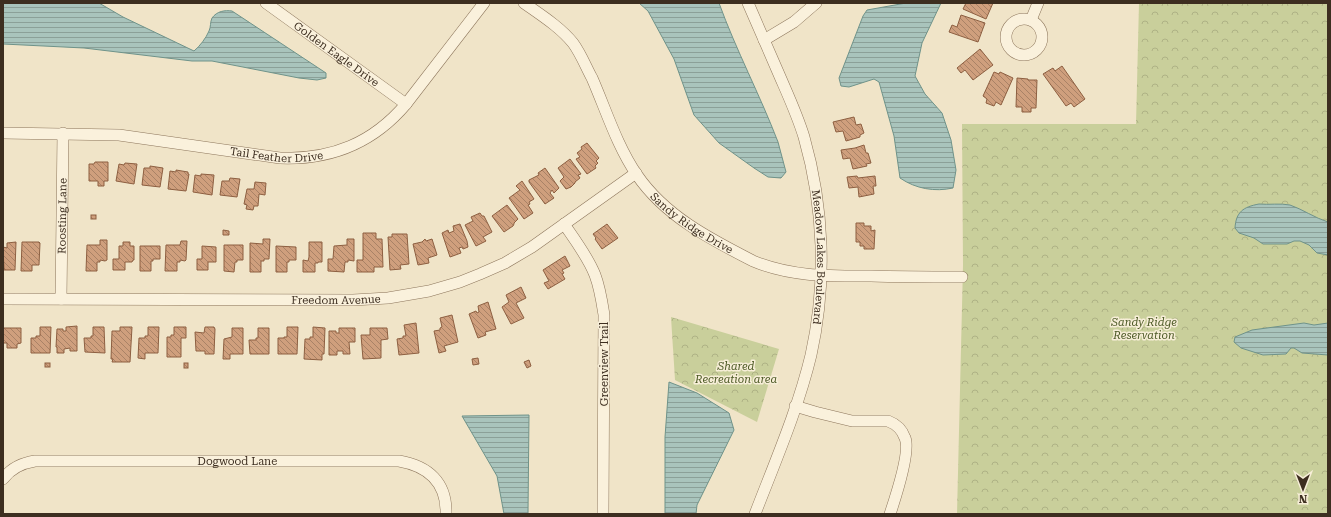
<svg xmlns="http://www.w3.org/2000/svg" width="1331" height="517" font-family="'Roboto Serif',serif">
<defs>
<pattern id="forest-crowns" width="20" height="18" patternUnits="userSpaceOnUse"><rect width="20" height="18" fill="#c9cf9b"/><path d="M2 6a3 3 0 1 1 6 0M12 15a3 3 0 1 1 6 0" fill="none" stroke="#aeb285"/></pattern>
<pattern id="water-rules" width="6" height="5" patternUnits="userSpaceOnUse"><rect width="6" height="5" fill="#a9c4bc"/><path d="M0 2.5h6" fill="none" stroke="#8ba098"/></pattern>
<pattern id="building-back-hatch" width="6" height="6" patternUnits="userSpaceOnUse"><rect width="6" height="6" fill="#cf9f7d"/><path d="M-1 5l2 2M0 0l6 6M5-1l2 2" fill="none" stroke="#a98266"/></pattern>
</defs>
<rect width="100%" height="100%" fill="#f0e4c8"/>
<!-- forest -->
<g fill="url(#forest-crowns)">
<path d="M1139 3H1328V514H957L963 265 962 124H1136Z"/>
<path d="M671 317 779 349 757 422 675 380Z"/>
</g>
<!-- water -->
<g fill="url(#water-rules)" stroke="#6f938a">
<path d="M3 3H99L123 17 194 51C200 46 206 38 209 31 211 27 210 22 212 18 217 11 225 10 232 11L326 73V78L317 80 299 78 212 61H192L84 48 3 44Z"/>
<path d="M639 3H719C736 50 760 95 778 142 781 152 783 162 786 172L781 178 768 177 754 168 719 143 694 115 674 59 648 11Z"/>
<path d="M906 3H941L922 43 915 76 925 94 942 113 951 140 956 170 953 188C935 192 916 189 900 178L894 136 879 82 874 79 849 87 841 86 839 78 863 16 867 10Z"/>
<path d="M1259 204C1269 205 1280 203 1290 205 1302 209 1315 218 1328 222V255L1317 253 1309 245 1300 241H1294L1287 244H1263L1254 238 1239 233 1235 228C1236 212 1243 207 1259 204Z"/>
<path d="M1304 323 1314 325 1328 323V355L1302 353 1294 348H1291L1286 354 1263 355 1241 348 1234 342 1235 337 1252 330Z"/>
<path d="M669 382 697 393 729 413 734 430 697 505 696 514H665V437Z"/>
<path d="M529 415 528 514H504L497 476 462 416Z"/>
</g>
<!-- building -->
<g fill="url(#building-back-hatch)" stroke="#8d5f41">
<path d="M966 3H993L986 19 963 9Z"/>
<path d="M961 15 985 23 978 42 949 32 952 25 957 27Z"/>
<path d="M980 49 993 65 973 80 965 70 961 73 957 68Z"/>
<path d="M1062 66 1085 99 1074 107 1071 103 1066 106 1043 74 1053 68 1055 71Z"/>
<path d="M994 72 999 74 1000 72 1013 78 1001 105 996 102 994 106 986 103 987 99 983 96Z"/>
<path d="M1017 78 1028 79V80H1037L1036 108H1031V112H1022V107H1016Z"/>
<path d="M854 117 856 125 861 124 864 133 860 135V137L846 141 843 131 836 132 833 122Z"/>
<path d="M587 143 599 158 596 161 598 163 595 166 596 168 587 174 576 159 580 157 577 153 582 149 581 147Z"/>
<path d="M864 145 866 153H868L871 163 866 164 867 166 853 169 850 158 843 159 841 150 855 148Z"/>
<path d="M570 159 581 174 578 175 580 178 575 182V183L571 187 566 189 560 181 564 177 558 168Z"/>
<path d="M95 162H108V181H104V186H98V181H89V164H94Z"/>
<path d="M125 163 137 164 134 184 116 181 119 164 124 165Z"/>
<path d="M150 166 163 168 160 187 142 185 144 168H150Z"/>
<path d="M545 168 559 188 554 193 552 190 550 193 554 198 545 204 529 182V180L539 175 538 173Z"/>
<path d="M176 170 188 172V174H189L186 191 168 189 170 171 176 172Z"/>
<path d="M201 174 214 175 212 195 193 192 195 175 201 176Z"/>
<path d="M857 176 858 178 875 176 876 186H873L874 194 859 197 858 187 849 188 847 177Z"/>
<path d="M230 178 240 179 237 197 220 195 222 181H229Z"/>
<path d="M522 181 534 199 529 202 530 204 528 205 533 213 524 219 509 198 520 190 516 186Z"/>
<path d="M255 182 266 183 265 195 259 194 258 206H254L253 210 246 209 247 205 244 204 247 189H254Z"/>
<path d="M507 205 518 219 514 223V224L513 226 504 232 492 216Z"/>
<path d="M480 213 482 216H484L492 232 483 237 486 241 476 246 465 225 473 221 471 217Z"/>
<rect x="91" y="215" width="5" height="4"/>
<path d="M856 223H864V226H871V231L875 230 874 249H864V246H860V242H856Z"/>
<path d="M460 224 467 241 468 247 463 249 462 247 459 248 461 253 450 257 442 233 448 230 449 233 454 231 453 226Z"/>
<path d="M607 224 618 238 602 249 595 239 596 238 593 234Z"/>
<path d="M223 230 229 231V235H223Z"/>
<path d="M363 233H376V239H382L383 267H374V272H357V260H363Z"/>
<path d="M392 234H407L409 264 400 265 401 269 390 270 388 237H392Z"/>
<path d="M263 239H270L269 259H264V261H261V272H250V243L263 244Z"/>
<path d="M347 239H354V261L348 260V262H345L344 272 328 271V259H333L334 246 347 245Z"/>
<path d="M425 239 426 241 432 239 437 255 428 258 429 263 418 265 413 244 422 242Z"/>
<path d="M100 240H107V260L105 261 100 260V262H97V271H86L87 245H100Z"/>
<path d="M181 241H187L186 260 185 261 180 260V262H177V271H165L166 245H180Z"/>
<path d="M16 242 15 270H4L3 247 7 248V243Z"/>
<path d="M22 242H39L40 243 39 265H32V271H21Z"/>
<path d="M123 242H130V246H134V260H133L132 262H125V270H113V259H119V246H123Z"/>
<path d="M309 242H322V262H318V263H315V272H303V260L308 261 309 257Z"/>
<path d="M224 245H243V260H237V262H235L234 272 224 271Z"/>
<path d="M140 246H160V259H153V261H151V271H140Z"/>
<path d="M202 246 216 247V262H208V270H197V259H202Z"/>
<path d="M276 246 296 247V260H289V262H287V272H276Z"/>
<path d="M565 256 570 266 562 270 564 273 562 274 565 279 548 289 544 283 549 281 543 270Z"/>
<path d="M521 287 526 298 516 303 524 318 511 324 502 307 509 302 506 295Z"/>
<path d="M488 302 496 329 485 332 486 335 478 338 469 314 476 311 477 313 479 312 478 306Z"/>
<path d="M452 315 458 342 444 346 446 351 439 353 434 331 440 330V328L442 327 440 318Z"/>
<path d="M416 323 419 353 399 355 397 339 403 338V336H406L404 325Z"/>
<path d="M77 326V351H70V348L64 349V353H57V347H56L57 329H63V331H66V327Z"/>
<path d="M40 327H51L50 353H31V338H36V336H40Z"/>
<path d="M93 327H104L105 353 85 352 84 338H91V336H93Z"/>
<path d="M120 327H132L130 362H112L113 359H111L112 331H120Z"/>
<path d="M148 327H159L158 353H145V359L138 358 139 338H145V336H148Z"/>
<path d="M174 327H186V338H181V357H167V337H171V335H174Z"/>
<path d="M205 327H214L215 329 214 354H205V351H196L195 332 204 333Z"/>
<path d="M287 327H298L297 354H278V338H284V337H287Z"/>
<path d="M313 327 325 328 324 354H322V360L304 359 305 339H310V337H313Z"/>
<path d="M3 328H21V343L17 344V348H7V343H3Z"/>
<path d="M232 328H243V354H230V359H223L224 339 232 337Z"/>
<path d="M258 328H269V354H250L249 340H256V338H258Z"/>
<path d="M339 328H355V342H349L350 354H343V351H337V355H329V331H336V333H339Z"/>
<path d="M370 328H387L388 339 381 340V358L363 359 361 335H370Z"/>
<path d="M478 358 479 364 473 365 472 359Z"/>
<path d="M529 360 531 366 527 368 524 362Z"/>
<rect x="45" y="363" width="5" height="4"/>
<rect x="184" y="363" width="4" height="5"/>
</g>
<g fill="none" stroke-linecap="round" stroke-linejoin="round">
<!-- street casing -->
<g stroke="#8d765c" stroke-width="12">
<g id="street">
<path id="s1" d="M266 3 406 104"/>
<path id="s2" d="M524 3C541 15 560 27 573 43 581 54 586 67 592 78 606 110 617 146 637 175 665 216 710 239 753 261 791 277 830 276 871 276 901 277 932 277 962 277"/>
<path id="s3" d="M748 3C758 26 768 49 778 72 787 93 797 114 804 137 824 207 827 283 811 355 798 409 775 462 755 514"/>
<circle cx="1024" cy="37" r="18"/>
<path d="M1031 20 1038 3"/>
<path d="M764 40 794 22 816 3"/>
<path id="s4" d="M3 133 119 135 280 158C332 160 373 143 406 104L484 3"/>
<path d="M564 224C575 240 588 257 595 275 600 288 602 302 604 315L603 514"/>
<path id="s5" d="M3 299 353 300 388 298 429 291 460 282 480 274 505 263 532 247 636 173"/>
<path id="s6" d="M61 299 63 133"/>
<path d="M795 406 815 412 852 421H888C896 424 902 429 905 438 911 451 895 499 890 514"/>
<path id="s7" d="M3 479C11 468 22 463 35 461H399C428 466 447 482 446 514"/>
</g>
</g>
<!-- street -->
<use href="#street" stroke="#faf1dc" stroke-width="11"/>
</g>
<g text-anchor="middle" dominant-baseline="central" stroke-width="3" stroke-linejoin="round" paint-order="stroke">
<!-- street labels -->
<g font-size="11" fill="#3d2e20" stroke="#f7eed8">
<text stroke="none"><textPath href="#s1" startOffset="87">Golden Eagle Drive</textPath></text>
<text stroke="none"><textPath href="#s4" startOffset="275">Tail Feather Drive</textPath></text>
<text stroke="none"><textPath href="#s6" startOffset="83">Roosting Lane</textPath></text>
<text stroke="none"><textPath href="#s2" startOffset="284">Sandy Ridge Drive</textPath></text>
<text stroke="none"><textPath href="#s3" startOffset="267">Meadow Lakes Boulevard</textPath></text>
<text stroke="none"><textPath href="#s5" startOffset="333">Freedom Avenue</textPath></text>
<text transform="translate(604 364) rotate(-90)">Greenview Trail</text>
<text stroke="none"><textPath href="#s7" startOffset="240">Dogwood Lane</textPath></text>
</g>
<!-- park labels -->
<g font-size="11" font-style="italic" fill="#4d5a26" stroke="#f7eed8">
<text x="1144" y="322">Sandy Ridge<tspan x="1144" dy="13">Reservation</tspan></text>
<text x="736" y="366">Shared<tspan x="736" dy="13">Recreation area</tspan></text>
</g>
</g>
<!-- border -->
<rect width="1331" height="517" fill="none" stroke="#3d2e20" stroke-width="8"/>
<!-- north arrow -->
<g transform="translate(1303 489) rotate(180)" stroke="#f7eed8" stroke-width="3" paint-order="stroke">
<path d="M0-3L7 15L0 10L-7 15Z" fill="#3d2e20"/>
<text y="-6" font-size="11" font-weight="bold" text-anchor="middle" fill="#3d2e20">N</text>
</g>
</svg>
